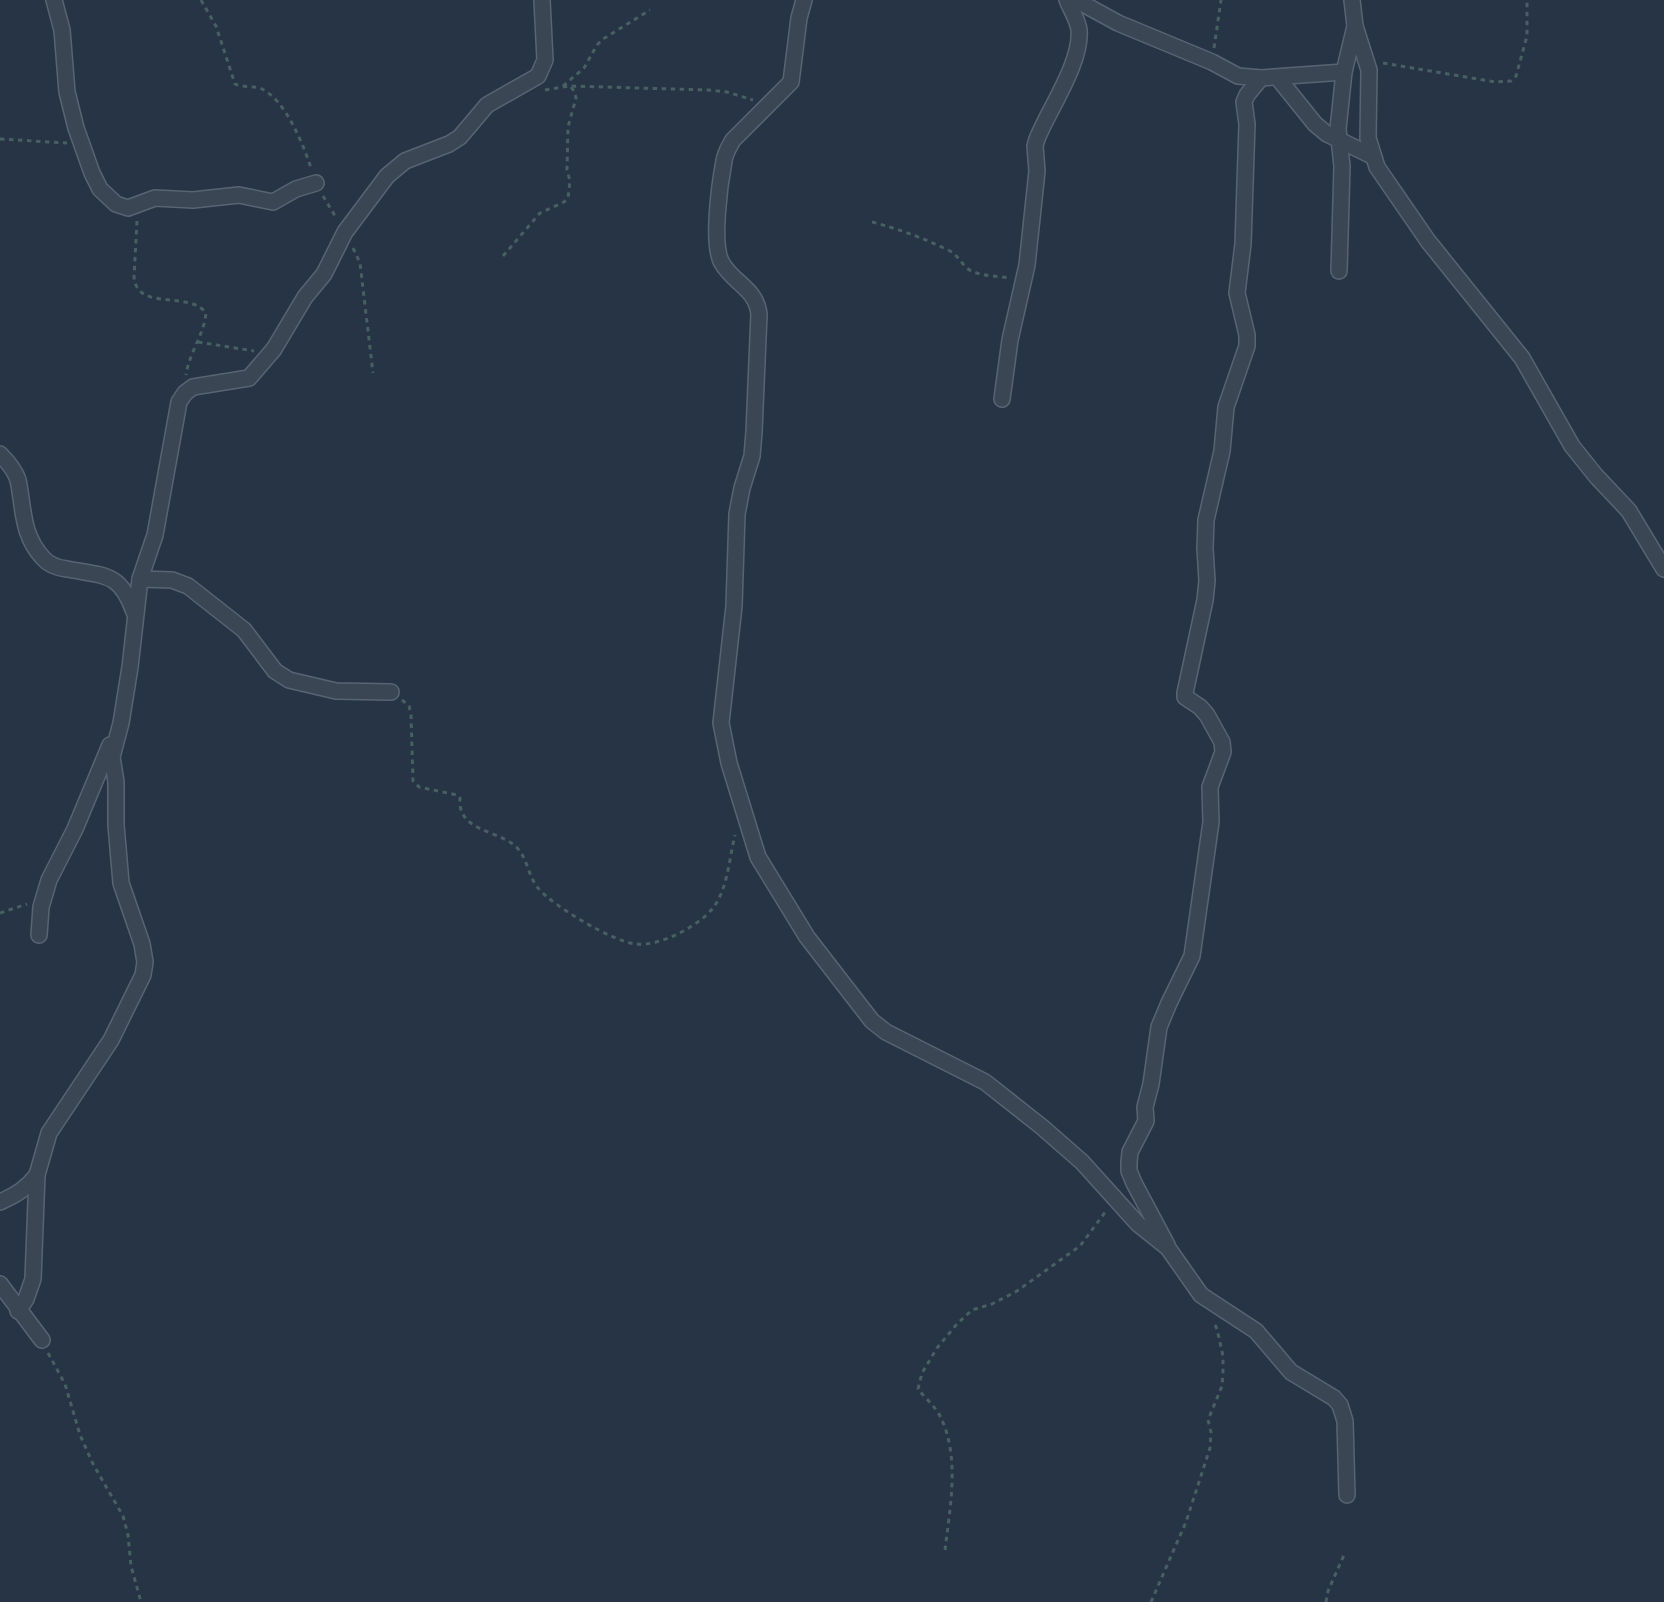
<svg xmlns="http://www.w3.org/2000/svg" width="1664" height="1602" font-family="'Source Sans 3',sans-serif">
<rect width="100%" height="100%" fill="#263445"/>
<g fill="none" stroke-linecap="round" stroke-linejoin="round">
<!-- minor casing -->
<g stroke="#596472" stroke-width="18">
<g id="minor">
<path d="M54 0 62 30 67 92 76 128 92 173 100 189 116 204 128 208 155 198 193 200 239 195 273 202 296 189 316 183"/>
<path d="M804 0 799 18 791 82 733 140C729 147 725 153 724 161 720 182 711 245 722 263 733 283 756 288 759 314L754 432 752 456 742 488 737 514 734 606 721 723 729 763 758 857 807 937 872 1021 886 1032 985 1082 1042 1127 1082 1162 1138 1224 1168 1248 1201 1295 1256 1331 1291 1372 1334 1398 1340 1405 1345 1421 1347 1495"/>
<path d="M1076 0 1118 23 1212 62 1238 76 1261 78 1344 72"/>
<path d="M1352 0 1355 26 1369 70 1368 138 1377 167 1428 241 1522 358 1572 446 1596 476 1629 511 1664 569"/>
<path d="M1278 78 1315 124 1327 134 1372 156"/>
<path d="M1339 271 1342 166 1338 129 1344 72 1355 26"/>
<path d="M1002 399 1010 340 1027 265 1037 171 1035 146 1037 139C1049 109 1082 62 1079 30 1078 20 1071 10 1067 0"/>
<path d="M0 454C7 461 15 470 18 480 24 508 21 534 43 558 49 565 58 568 67 569 104 576 120 572 134 612"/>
<path d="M140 579 172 580 188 586 244 630 275 671 289 680 336 691 391 692"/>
<path d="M39 935 41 907 49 880 75 829 110 745"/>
<path d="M0 1202C16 1195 27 1188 37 1175"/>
<path d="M1167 1245 1134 1183 1129 1171V1162L1130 1152 1146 1121 1145 1107 1151 1084 1159 1027 1169 1003 1192 956 1211 822 1210 787 1223 752 1222 742 1207 715 1200 707 1185 697V693L1205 600 1207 581 1205 548 1206 520 1222 451 1226 407 1247 346V335L1237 293 1243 244 1247 124 1244 102 1247 95 1261 78"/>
<path d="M0 1284 42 1340"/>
<path d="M18 1311 26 1299 33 1279 37 1175 49 1133 111 1040 143 975 145 962 142 944 121 883 116 825V782L112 757 121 723 130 667 140 579 155 535 179 402 185 393 193 387 249 378 274 349 305 297 324 274 345 232 387 176 405 161 449 144 460 137 487 105 538 76 545 60 542 0"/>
</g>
</g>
<!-- path -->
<g stroke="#476062" stroke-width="3" stroke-dasharray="4.5 4.5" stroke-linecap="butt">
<path d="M201 0 216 26 235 84C243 88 254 85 262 89 286 101 303 144 311 168"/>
<path d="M1214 48 1221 0"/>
<path d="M1383 63 1495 82 1511 81 1516 76 1527 36V0"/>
<path d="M563 86 584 68 597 45 603 39 650 10"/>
<path d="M545 90 569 86 708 90 727 92 753 100"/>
<path d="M0 139 67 143"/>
<path d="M323 196 337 219"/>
<path d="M137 221 134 277C137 312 189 290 206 313 204 335 189 353 186 375"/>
<path d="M872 222C899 229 923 238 948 250 957 254 960 262 968 269 978 276 998 276 1009 278"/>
<path d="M353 248 360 263 373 373"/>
<path d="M503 256 540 213 564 202 568 198 570 181 567 170 568 127 576 98 574 91 571 87"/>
<path d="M198 342 254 351"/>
<path d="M402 700 409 706 411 715 413 781 419 787 457 795 460 798C457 830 495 830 514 845 528 856 527 875 538 888 553 906 613 942 636 944 659 947 699 926 713 908 728 888 729 859 735 835"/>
<path d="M0 913 27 904"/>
<path d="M48 1353 65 1384 80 1435 93 1464 123 1516 128 1535 131 1566 141 1602"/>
<path d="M945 1550C950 1507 960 1458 941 1418 936 1407 925 1398 918 1389L922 1373 937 1348 957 1324 972 1310 992 1304 1017 1291 1080 1246 1106 1211"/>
<path d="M1151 1602 1186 1522 1210 1448 1211 1432 1208 1420 1222 1386 1223 1371V1356L1217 1329 1213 1321"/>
<path d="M1326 1602 1328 1591 1344 1555"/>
</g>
<!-- minor -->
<use href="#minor" stroke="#3b4654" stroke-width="15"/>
</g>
</svg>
